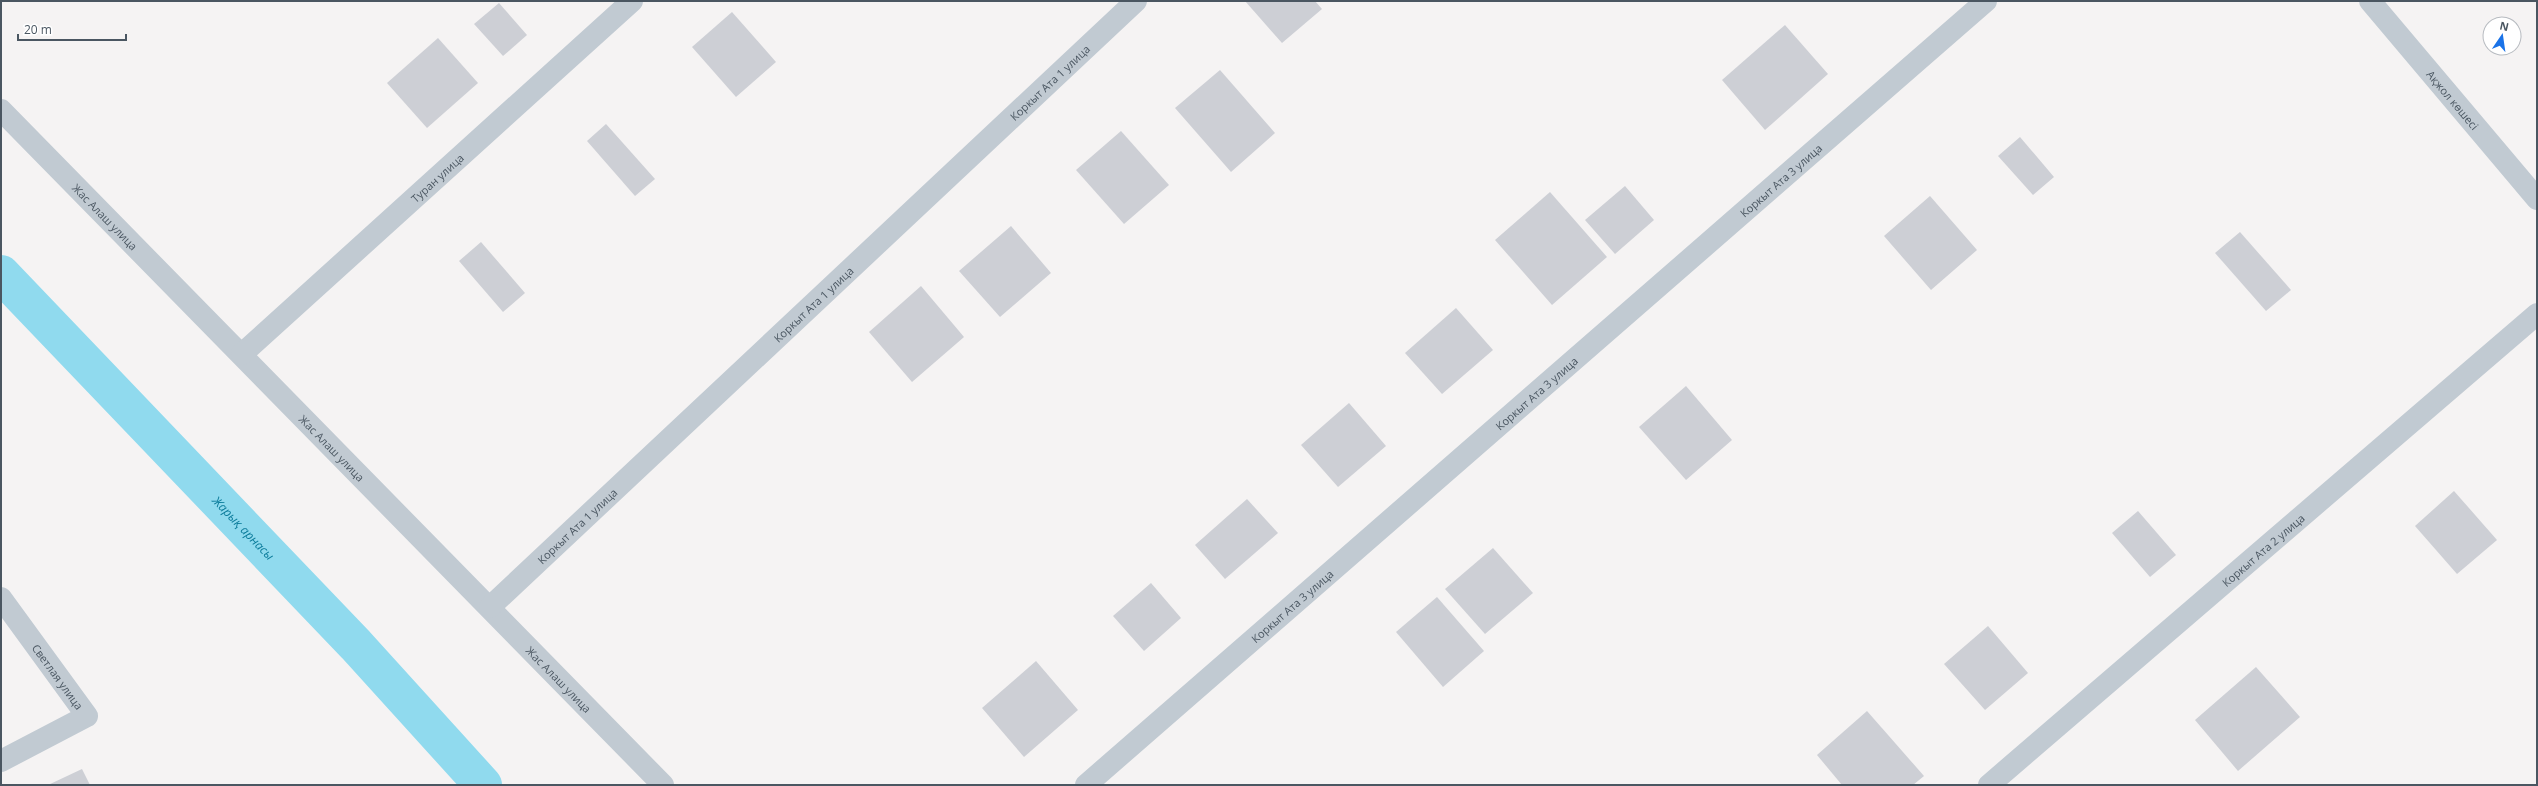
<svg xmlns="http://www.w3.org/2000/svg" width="2538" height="786" font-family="'Open Sans',sans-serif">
<rect width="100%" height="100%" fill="#f5f3f3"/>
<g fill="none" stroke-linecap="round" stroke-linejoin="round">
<!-- canal -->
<path stroke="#90daee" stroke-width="38" id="s1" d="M1 274 356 645 483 785"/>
</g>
<!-- building -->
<g fill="#cdcfd5">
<path d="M1245 1H1315L1322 9 1282 43Z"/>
<path d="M499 3 527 35 503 56 474 24Z"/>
<path d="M732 12 776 62 736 97 692 47Z"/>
<path d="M1785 25 1828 74 1765 130 1722 80Z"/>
<path d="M438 38 478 83 427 128 387 83Z"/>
<path d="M1220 70 1275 133 1231 172 1175 108Z"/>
<path d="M606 124 655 179 635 196 587 141Z"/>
<path d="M1121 131 1169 185 1124 224 1076 170Z"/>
<path d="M2020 137 2054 177 2033 195 1998 156Z"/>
<path d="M1625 186 1654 220 1615 254 1585 220Z"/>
<path d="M1550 192 1607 257 1552 305 1495 240Z"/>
<path d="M1930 196 1977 250 1931 290 1884 236Z"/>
<path d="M1011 226 1051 273 1000 317 959 271Z"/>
<path d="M2240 232 2291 290 2266 311 2215 253Z"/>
<path d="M481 242 525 293 503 312 459 261Z"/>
<path d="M921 286 964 337 912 382 869 332Z"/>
<path d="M1456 308 1493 350 1442 394 1405 353Z"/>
<path d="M1686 386 1732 440 1686 480 1639 427Z"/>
<path d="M1349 403 1386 446 1338 487 1301 445Z"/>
<path d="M2454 491 2497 540 2457 574 2415 526Z"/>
<path d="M1247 499 1278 533 1225 579 1195 545Z"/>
<path d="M2138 511 2176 555 2150 577 2112 533Z"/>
<path d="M1493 548 1533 593 1485 634 1445 589Z"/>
<path d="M1151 583 1181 618 1144 651 1113 616Z"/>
<path d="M1437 597 1484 651 1443 687 1396 632Z"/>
<path d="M1988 626 2028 673 1985 710 1944 664Z"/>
<path d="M1036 661 1078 710 1024 757 982 708Z"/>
<path d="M2256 667 2300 717 2238 771 2195 720Z"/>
<path d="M1867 711 1924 776 1913 785H1842L1817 755Z"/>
<path d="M82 769 90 785H48Z"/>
</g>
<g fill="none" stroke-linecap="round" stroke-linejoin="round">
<!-- minor -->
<g stroke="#c1cad2" stroke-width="22">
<path id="s2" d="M2370 1 2537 199"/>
<path id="s3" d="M1 110 663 785"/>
<path id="s4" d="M242 354 632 1"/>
<path id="s5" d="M1 598 87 716 1 761"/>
<path id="s6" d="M490 607 1136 1"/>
<path id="s7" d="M1086 785 1986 1"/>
<path id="s8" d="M1989 785 2537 314"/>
</g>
</g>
<g text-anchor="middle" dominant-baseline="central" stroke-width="4" stroke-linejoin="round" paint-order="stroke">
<!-- street labels -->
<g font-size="11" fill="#4a5661" stroke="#fff">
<text stroke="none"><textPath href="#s6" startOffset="767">Коркыт Ата 1 улица</textPath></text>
<text stroke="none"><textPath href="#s2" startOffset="129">Ақжол көшесі</textPath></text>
<text stroke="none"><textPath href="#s4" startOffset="263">Туран улица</textPath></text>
<text stroke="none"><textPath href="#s7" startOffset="921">Коркыт Ата 3 улица</textPath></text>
<text stroke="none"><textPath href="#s3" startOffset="149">Жас Алаш улица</textPath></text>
<text stroke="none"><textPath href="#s6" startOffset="443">Коркыт Ата 1 улица</textPath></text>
<text stroke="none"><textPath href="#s7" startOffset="597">Коркыт Ата 3 улица</textPath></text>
<text stroke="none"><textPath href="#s3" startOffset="473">Жас Алаш улица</textPath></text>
<text stroke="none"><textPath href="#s6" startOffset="119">Коркыт Ата 1 улица</textPath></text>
<text stroke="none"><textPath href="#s8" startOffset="361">Коркыт Ата 2 улица</textPath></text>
<text stroke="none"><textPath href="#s7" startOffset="273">Коркыт Ата 3 улица</textPath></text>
<text stroke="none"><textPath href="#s5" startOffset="97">Светлая улица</textPath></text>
<text stroke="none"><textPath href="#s3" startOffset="797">Жас Алаш улица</textPath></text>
</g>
<!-- water labels -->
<g font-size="12" font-style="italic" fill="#0c7c9b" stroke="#fff">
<text stroke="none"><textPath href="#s1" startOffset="351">Жарық арнасы</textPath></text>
</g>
</g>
<!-- border -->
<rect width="2538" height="786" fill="none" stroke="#4a5661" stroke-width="4"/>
<!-- north arrow -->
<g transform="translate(2502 36) rotate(13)"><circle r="19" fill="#ffffff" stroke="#b7bbc0"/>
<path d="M0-3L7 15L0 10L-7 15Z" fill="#1a73e8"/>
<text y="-6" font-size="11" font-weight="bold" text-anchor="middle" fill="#4a5661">N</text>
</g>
<!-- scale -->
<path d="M18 34v6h108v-6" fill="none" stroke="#4a5661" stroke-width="2"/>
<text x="24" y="34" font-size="12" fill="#4a5661" stroke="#ffffff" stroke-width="3" paint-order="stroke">20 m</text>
</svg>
